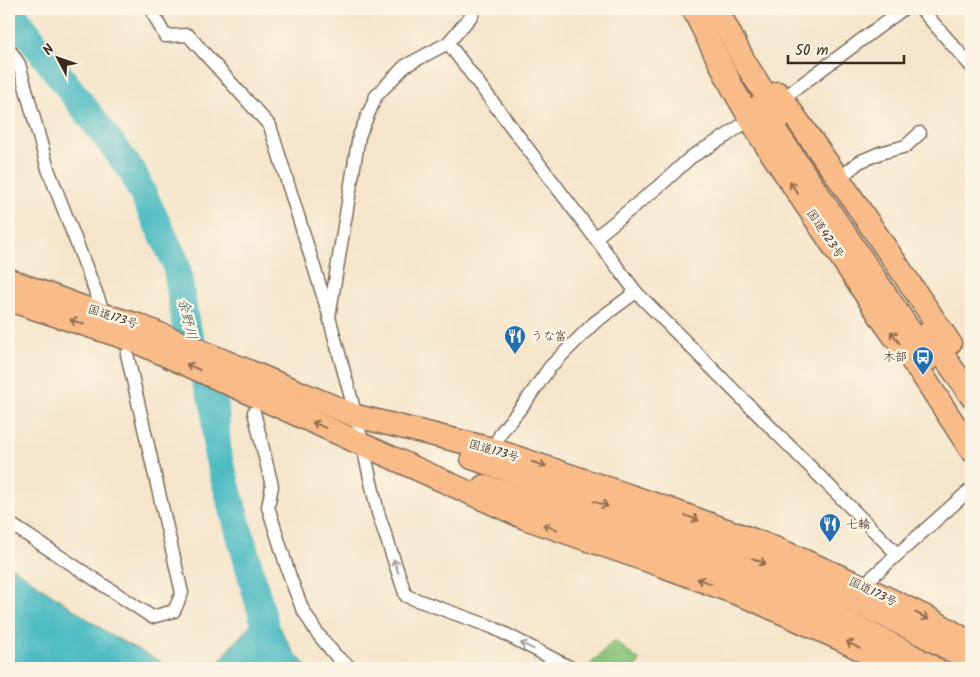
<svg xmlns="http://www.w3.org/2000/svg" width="980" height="677" font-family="Kalam,'Klee One',sans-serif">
<rect width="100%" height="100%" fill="#fcf5e5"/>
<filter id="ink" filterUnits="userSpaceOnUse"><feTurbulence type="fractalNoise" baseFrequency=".02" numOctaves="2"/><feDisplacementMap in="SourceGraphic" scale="10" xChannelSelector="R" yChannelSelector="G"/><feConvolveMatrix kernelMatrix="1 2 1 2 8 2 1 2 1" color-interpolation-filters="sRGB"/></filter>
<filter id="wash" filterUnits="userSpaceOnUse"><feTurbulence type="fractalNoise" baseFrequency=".0096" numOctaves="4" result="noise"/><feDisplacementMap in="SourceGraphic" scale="20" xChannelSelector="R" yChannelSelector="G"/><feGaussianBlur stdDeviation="1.12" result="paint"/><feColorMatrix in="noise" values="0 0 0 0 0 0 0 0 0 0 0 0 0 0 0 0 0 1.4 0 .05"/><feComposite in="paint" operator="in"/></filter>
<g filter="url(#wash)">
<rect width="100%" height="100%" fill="#f5e5ca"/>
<!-- green -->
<path fill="#89c57b" stroke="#62784c" d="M614 640 640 661 635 668H594L589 666Z"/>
<!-- water -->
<g fill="#4dbcc3" stroke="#447370">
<path d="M9 565 114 637 173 668H9Z"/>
<path d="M275 619 292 650 308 668H215L234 643 253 622Z"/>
</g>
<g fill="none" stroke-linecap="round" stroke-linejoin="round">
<!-- river -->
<path stroke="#4dbcc3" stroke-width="28" d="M9 9 132 171 176 263 186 327 215 407 217 452 277 668"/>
</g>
</g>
<g filter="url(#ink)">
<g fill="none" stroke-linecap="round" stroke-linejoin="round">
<!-- street casing -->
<g stroke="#7c6b5a" stroke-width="15">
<g id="street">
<path d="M156 9 154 15 165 36 188 35 270 126 329 315"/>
<path d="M474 9 472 15 448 43 405 66 376 96 359 136 329 317 356 416 378 513 406 596 492 627 571 668"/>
<path d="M921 9 971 66"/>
<path d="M448 43 636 292 897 554"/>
<path d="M9 49 19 64 48 169 105 316"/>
<path d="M782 99 903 9"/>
<path d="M839 179 859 162 880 153 906 146 920 133"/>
<path d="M595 238 664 182 691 157 726 136 750 119"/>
<path d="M254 412 272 486 268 507 290 577 302 608 317 633 336 656 351 668"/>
<path d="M492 449 503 430 527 400 550 367 594 323 636 292"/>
<path d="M9 523 152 617 174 611 182 593 127 354"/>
<path d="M862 586 971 489"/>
</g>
</g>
<!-- highway casing -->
<g stroke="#7c6b5a" stroke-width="25">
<g id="highway">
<path d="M693 9 732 87 762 139 886 325 923 376 971 450"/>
<path d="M717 9 745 63 780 117"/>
<path d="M778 93 839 179 950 343"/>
<path d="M759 106 929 359"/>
<path d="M9 280 104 315 138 325 356 416 492 449 666 508 775 548 862 586 932 620 971 643"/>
<path d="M9 300 114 334 139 343 525 518 663 566 754 600 840 639 896 668"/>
<path d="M928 333 971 396"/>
<path d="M472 458C590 500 711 539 826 589 876 611 925 634 971 662"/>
<path d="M484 486C535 502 585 520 635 538 738 574 840 613 934 668"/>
</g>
</g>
<!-- street -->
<use href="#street" stroke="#fff" stroke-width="12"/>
<!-- highway -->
<use href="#highway" stroke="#f9bc89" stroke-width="22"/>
</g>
<!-- one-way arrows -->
<defs><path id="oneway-shaft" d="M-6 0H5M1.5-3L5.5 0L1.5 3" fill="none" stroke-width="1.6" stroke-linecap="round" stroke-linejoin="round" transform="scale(1.25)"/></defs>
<g stroke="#906c4e">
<use href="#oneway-shaft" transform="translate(794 188) rotate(-124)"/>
<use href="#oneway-shaft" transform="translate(77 322) rotate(-162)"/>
<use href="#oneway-shaft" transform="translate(895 337) rotate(-126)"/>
<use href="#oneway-shaft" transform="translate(193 367) rotate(-156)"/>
<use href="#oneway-shaft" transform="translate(319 425) rotate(-155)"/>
<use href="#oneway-shaft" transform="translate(539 464) rotate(18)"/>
<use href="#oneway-shaft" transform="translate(601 504) rotate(20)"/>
<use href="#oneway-shaft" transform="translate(692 518) rotate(20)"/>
<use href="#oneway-shaft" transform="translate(550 527) rotate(-161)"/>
<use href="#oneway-shaft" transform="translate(759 561) rotate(22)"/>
<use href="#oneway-shaft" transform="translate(704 581) rotate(-160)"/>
<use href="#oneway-shaft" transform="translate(922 616) rotate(26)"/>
<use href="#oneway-shaft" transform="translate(853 645) rotate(-152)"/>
</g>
<g stroke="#a79f9a">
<use href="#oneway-shaft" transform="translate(396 566) rotate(-109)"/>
<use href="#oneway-shaft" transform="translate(527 646) rotate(-153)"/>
</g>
</g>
<!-- icons -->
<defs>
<g id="restaurant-pin" transform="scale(1.125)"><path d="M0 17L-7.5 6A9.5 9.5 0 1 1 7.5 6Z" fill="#1f6fb2" stroke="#fcf5e5"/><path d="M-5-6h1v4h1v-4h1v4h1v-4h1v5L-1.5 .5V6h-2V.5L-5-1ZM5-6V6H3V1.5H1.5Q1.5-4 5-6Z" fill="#fff"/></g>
<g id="bus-pin" transform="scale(1.125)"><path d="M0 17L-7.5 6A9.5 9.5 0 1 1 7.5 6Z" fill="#1f6fb2" stroke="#fcf5e5"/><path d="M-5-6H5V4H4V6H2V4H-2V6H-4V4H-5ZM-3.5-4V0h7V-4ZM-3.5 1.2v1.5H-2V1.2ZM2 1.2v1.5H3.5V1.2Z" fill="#fff"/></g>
</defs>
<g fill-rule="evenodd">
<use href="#restaurant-pin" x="515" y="336"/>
<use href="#bus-pin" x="923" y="357"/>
<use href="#restaurant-pin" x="830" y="524"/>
</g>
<g text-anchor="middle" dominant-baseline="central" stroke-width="5" stroke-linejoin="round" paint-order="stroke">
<!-- street labels -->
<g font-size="12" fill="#3b2a1e" stroke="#fcf5e5">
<text transform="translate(825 234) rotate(56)">国道423号</text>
<text transform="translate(113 317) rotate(18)">国道173号</text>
<text transform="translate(494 451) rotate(16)">国道173号</text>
<text transform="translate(873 592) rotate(26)">国道173号</text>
</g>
<!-- poi labels -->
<g font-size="12" fill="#3b2a1e" stroke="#fcf5e5" text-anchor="start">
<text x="531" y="336">うな富</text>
<text x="907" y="357" text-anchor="end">木部</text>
<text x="846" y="524">七輪</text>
</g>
<!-- water labels -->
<g font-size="14" font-style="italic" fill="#415d58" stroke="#fcf5e5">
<text transform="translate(187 319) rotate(77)">余野川</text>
</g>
</g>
<!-- margin -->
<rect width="980" height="677" fill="none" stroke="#fcf5e5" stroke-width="30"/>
<!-- north arrow -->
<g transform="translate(58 58) rotate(311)" stroke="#fcf5e5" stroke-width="4" paint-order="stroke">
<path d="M0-4L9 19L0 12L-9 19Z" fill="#3b2a1e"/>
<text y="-8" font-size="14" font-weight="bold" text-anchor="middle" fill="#3b2a1e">N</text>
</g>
<!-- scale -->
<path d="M788 55v8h116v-8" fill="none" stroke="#3b2a1e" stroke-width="2.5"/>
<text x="795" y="55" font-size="15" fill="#3b2a1e" stroke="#fcf5e5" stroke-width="4" paint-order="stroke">50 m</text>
</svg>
